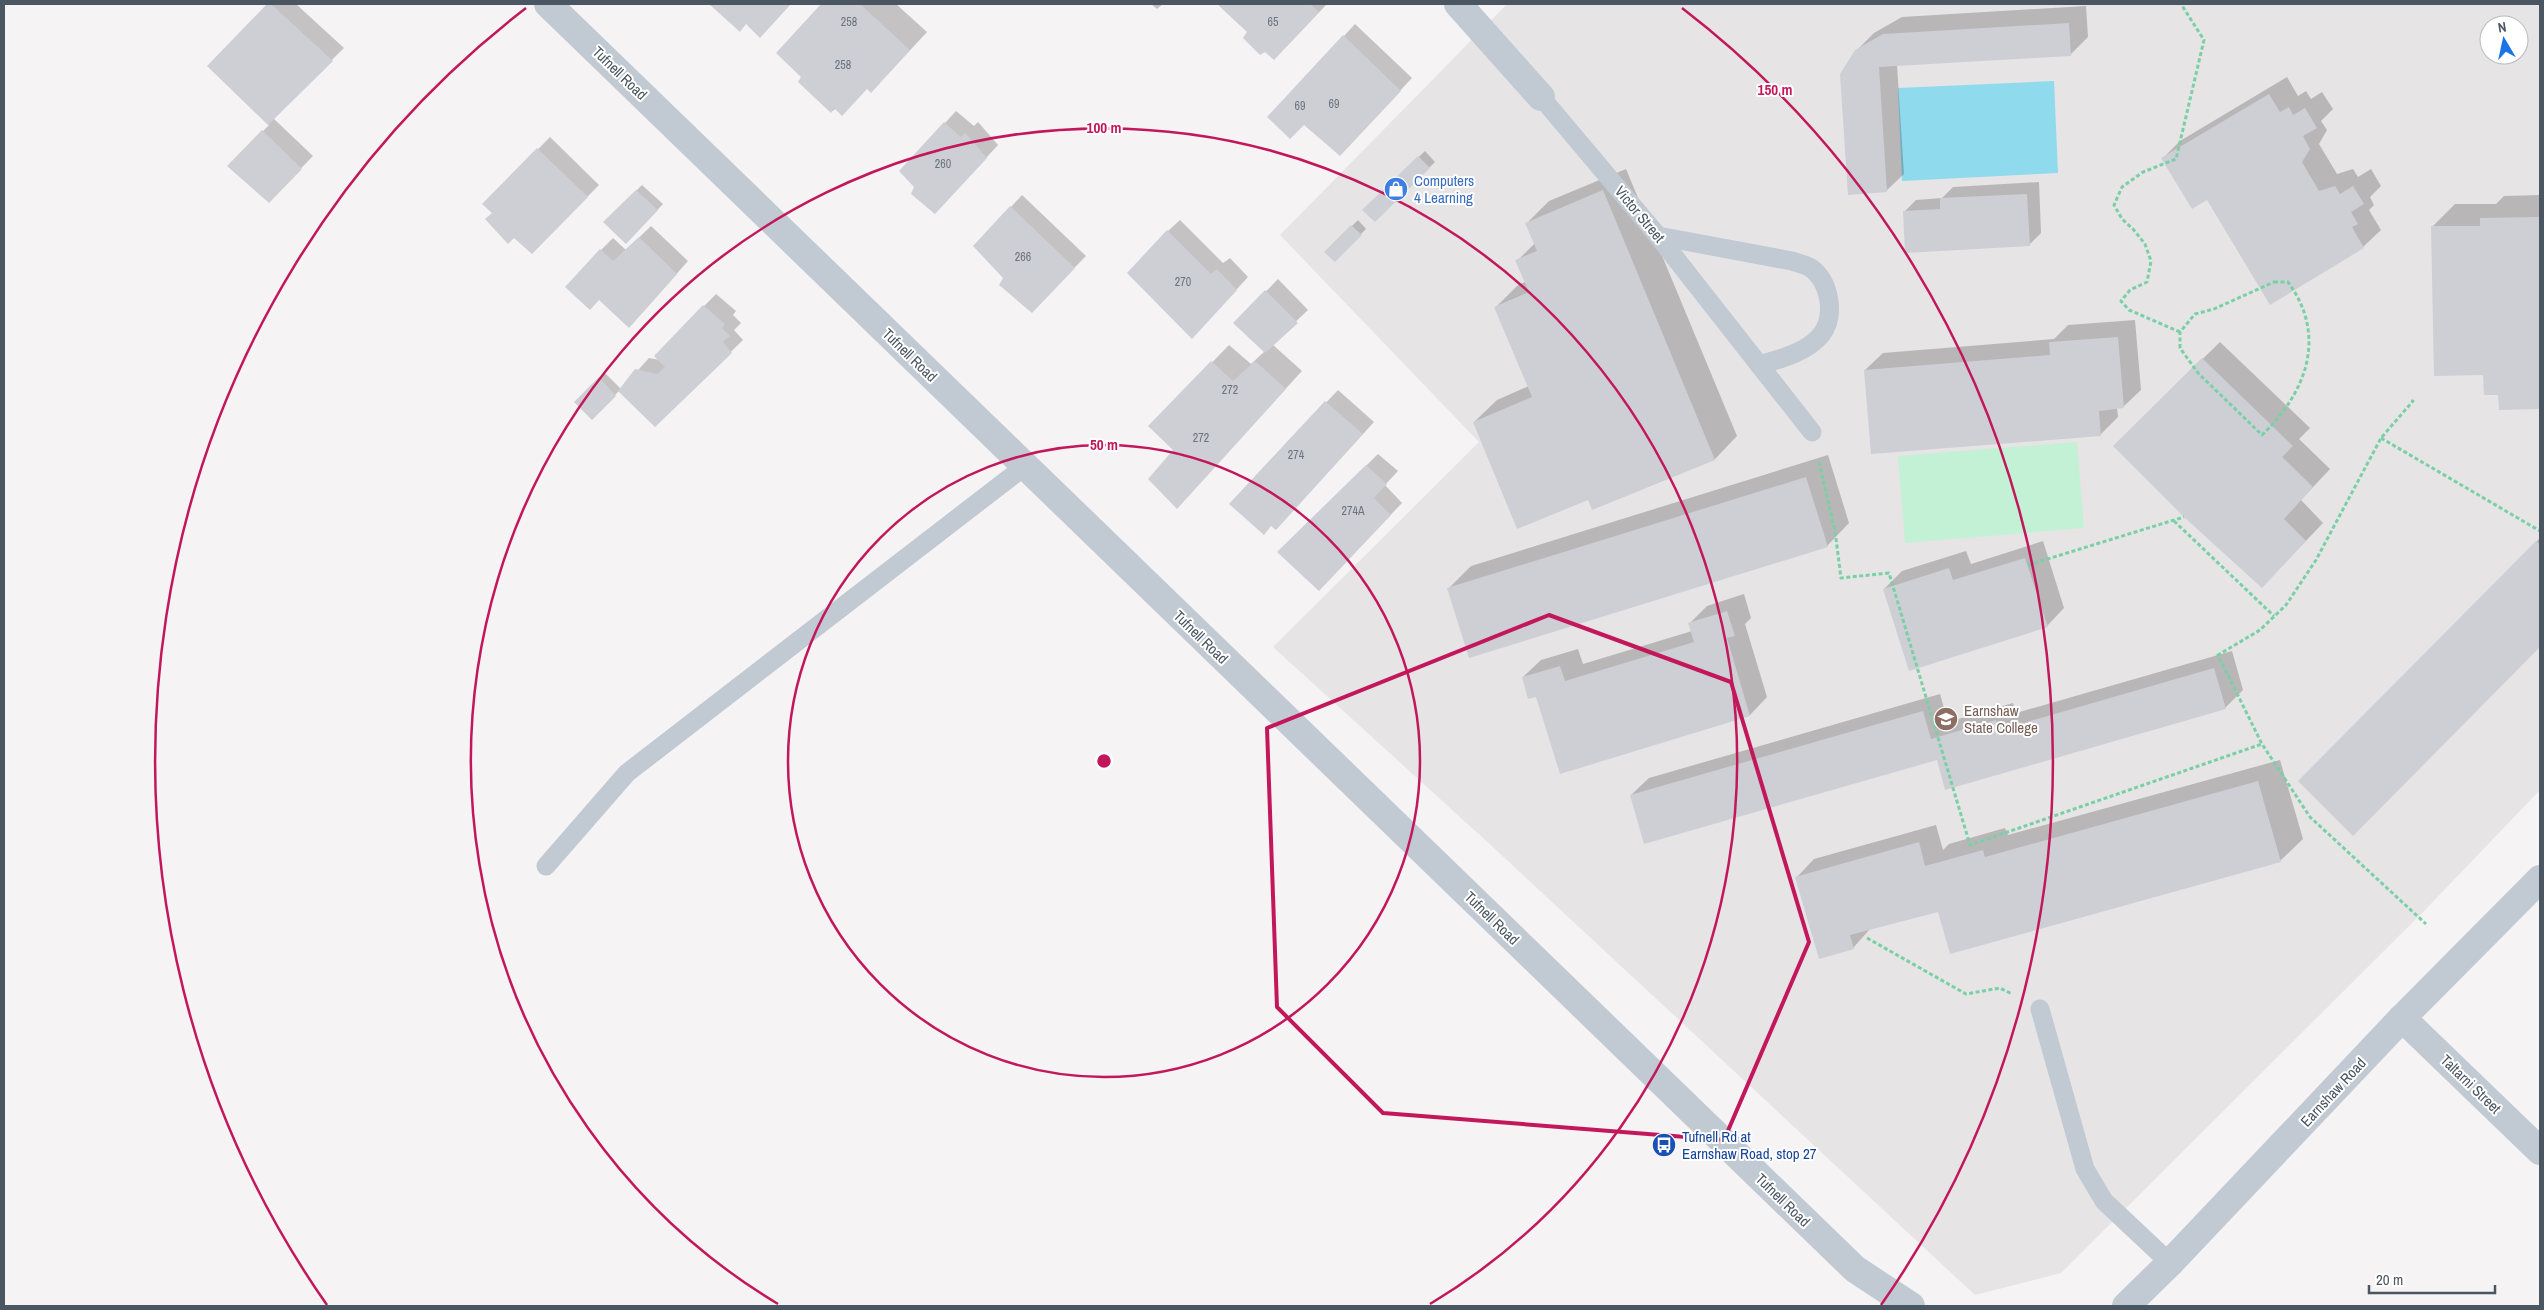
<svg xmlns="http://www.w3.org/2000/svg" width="2544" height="1310" font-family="'Archivo Narrow',sans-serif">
<rect width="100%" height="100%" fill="#f5f3f3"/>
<!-- education -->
<path fill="#e6e4e5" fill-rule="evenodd" d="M1507 4H2540V790L2426 909 2061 1273 1975 1295 1494 848 1273 647 1479 442 1280 235ZM2489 25H2519V55H2489Z"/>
<!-- green -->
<path fill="#c3f1d5" d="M2077 442 2084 528 1905 543 1898 456Z"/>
<!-- water -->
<path fill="#90daee" d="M2054 81 2058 173 1902 181 1898 88Z"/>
<!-- shadow -->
<g fill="#0003">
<path d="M269 4H296L344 48 273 118 313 156 281 189 229 165 269 125 209 66Z"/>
<path d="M790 4 772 24 746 23 710 5Z"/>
<path d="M823 4H896L927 32 889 73 831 112 803 76 777 53Z"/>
<path d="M1151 4H1163L1157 9Z"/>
<path d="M1219 4H1327L1286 47 1249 32Z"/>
<path d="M2086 6 2088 37 2070 55 1897 65 1904 174 1886 191 1856 51 1874 33 1902 17Z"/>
<path d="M1355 24 1412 78 1351 143 1344 36Z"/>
<path d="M2287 77 2298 96 2306 91 2311 99 2322 92 2333 109 2321 121 2327 130 2319 144 2337 174 2353 169 2358 177 2371 169 2381 186 2370 197 2374 205 2369 210 2381 230 2363 247 2207 198 2163 158 2180 141Z"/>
<path d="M956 111 974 126 978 122 998 145 947 200 945 123Z"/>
<path d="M550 137 599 185 532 253 484 204Z"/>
<path d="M1425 151 1435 162 1375 221 1364 210Z"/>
<path d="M1626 169 1737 436 1715 459 1593 509 1589 498 1474 422 1497 400 1529 386 1496 307 1518 285 1525 282 1517 261 1535 243 1527 223 1549 201Z"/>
<path d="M2039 182 2041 233 2029 245 1904 212 1916 200 1942 198 1953 187Z"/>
<path d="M642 185 663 204 626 243 604 222Z"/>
<path d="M1022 195 1086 256 1032 311 1004 278 1011 207Z"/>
<path d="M2540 195V408L2500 409 2499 393 2484 374 2432 227 2455 204H2496L2504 196Z"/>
<path d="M1180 220 1223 263 1230 258 1248 277 1192 338 1168 231Z"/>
<path d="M1358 220 1366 229 1335 260 1326 252Z"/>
<path d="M651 226 688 261 641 314 601 250 613 238 626 250Z"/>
<path d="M1278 279 1308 310 1272 344 1302 371 1177 507 1174 450 1150 426 1229 345 1251 364 1265 351 1235 323Z"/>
<path d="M716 294 736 311 733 315 741 323 734 330 743 340 655 426 619 391 592 418 576 402 605 373 621 389 649 358 660 360 655 356Z"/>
<path d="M2135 320 2141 390 2123 407 2117 408 2118 417 2100 435 1865 370 1883 353 2054 339 2068 325Z"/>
<path d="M2220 342 2310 428 2299 439 2330 469 2301 500 2323 523 2279 569 2132 428Z"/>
<path d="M1338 390 1374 422 1288 516 1230 504Z"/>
<path d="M1378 454 1398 471 1385 485 1402 503 1330 578 1279 552Z"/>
<path d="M1828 455 1849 523 1827 546 1449 588 1471 566Z"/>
<path d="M2540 538V645L2353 834 2299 781Z"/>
<path d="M2043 541 2064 608 2047 626 1884 589 1902 571 1966 551 1971 564Z"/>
<path d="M1744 594 1751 618 1745 624 1767 697 1750 715 1561 772 1537 696 1523 677 1541 660 1578 649 1583 664 1692 631 1690 623 1707 606Z"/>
<path d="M2232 651 2243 690 2225 708 1938 758 1631 795 1649 778 1940 694 1948 722 2013 703 2016 713Z"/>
<path d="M2280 760 2303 839 2280 861 1939 910 1870 929 1853 948 1797 877 1814 859 1936 825 1943 850 1949 844 2005 828 2008 835Z"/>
</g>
<!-- building -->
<g fill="#cdcfd5">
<path d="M267 4H271L333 61 268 125 207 66Z"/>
<path d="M709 4H791L760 38 746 24 740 32Z"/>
<path d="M821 4H860L910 50 871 93 867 89 842 116 834 108 831 113 798 82 801 77 776 53Z"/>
<path d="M1217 4H1310L1319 12 1274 60 1265 52 1260 55 1243 38 1247 32Z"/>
<path d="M2069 23 2071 56 1879 67 1887 192 1848 195 1840 74 1855 50 1883 34Z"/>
<path d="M1343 35 1401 91 1340 156 1304 125 1290 139 1267 117Z"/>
<path d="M2269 94 2280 112 2289 107 2293 115 2305 108 2317 128 2303 136 2310 149 2302 162 2319 191 2335 186 2340 194 2353 186 2364 204 2351 212 2358 224 2352 227 2364 248 2270 305 2207 200 2192 209 2161 158Z"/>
<path d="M944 122 961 137 965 133 987 158 935 214 911 194 914 187 899 171Z"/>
<path d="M262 130 302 169 269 203 227 166Z"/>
<path d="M537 148 588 197 532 254 514 238 508 244 485 219 492 213 482 204Z"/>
<path d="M1418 156 1430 168 1375 222 1362 210Z"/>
<path d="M636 190 658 210 626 244 603 222Z"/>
<path d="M1603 190 1715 460 1592 510 1588 500 1517 529 1473 422 1532 397 1494 307 1529 292 1515 260 1537 251 1525 223Z"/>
<path d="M2027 194 2030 246 1905 253 1903 211 1940 209V198Z"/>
<path d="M1010 206 1075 268 1032 313 999 285 1003 278 973 246Z"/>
<path d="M2540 217V409L2499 410 2498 395H2484L2483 375 2434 376 2431 226H2480V218Z"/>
<path d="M1351 225 1362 235 1335 262 1324 252Z"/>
<path d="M1167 230 1211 274 1217 269 1237 290 1192 339 1127 273Z"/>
<path d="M639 237 677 274 629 328 599 300 590 310 565 287 600 249 613 261Z"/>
<path d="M1265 290 1298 323 1265 353 1233 323Z"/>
<path d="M703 305 725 324 722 328 730 336 723 342 732 353 655 427 618 391 635 369 657 374 665 367 654 356Z"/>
<path d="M2118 337 2124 408 2099 411 2101 436 1871 454 1864 370 2050 355 2049 342Z"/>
<path d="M2202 358 2293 446 2282 457 2313 487 2284 519 2306 541 2262 588 2184 517 2113 446Z"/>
<path d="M1211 361 1233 381 1255 361 1286 389 1177 509 1148 479 1173 450 1148 426Z"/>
<path d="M599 377 616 396 592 420 574 402Z"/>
<path d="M1325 401 1363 434 1276 530 1271 526 1264 535 1229 504Z"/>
<path d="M1366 465 1387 484 1374 498 1391 515 1319 591 1277 552Z"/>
<path d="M1806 477 1828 547 1469 658 1447 588Z"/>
<path d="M2536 541 2540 545V647L2353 836 2298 781Z"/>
<path d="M2025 558 2048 627 1909 671 1883 589 1949 568 1953 580Z"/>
<path d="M1727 611 1735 636 1727 638 1750 716 1560 774 1536 697 1528 699 1522 677 1560 666 1565 681 1694 642 1688 623Z"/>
<path d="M2214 668 2226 709 1945 790 1937 760 1644 844 1630 795 1923 711 1931 739 1996 720 1999 730Z"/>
<path d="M2258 781 2281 862 1950 954 1938 912 1850 935 1854 949 1819 959 1795 877 1919 842 1925 866 1983 850 1985 857Z"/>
</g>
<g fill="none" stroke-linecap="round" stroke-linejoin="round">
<!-- path -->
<g stroke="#7ad0a6" stroke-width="3" stroke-dasharray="4 2.5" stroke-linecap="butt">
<path d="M2274 282H2288C2328 336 2306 393 2262 435L2198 373 2180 348V332L2195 314 2214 309Z"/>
<path d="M2180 332 2129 310 2121 301 2130 290 2147 282 2151 261 2145 244 2133 229 2122 219 2114 205 2122 187 2143 172 2176 159 2204 40 2181 4"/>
<path d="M2411 401H2413L2381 438 2316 560 2286 605 2260 630 2218 655 2262 744 2310 817 2426 924"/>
<path d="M2381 438 2540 531"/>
<path d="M1819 462 1835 531 1841 578 1889 573 1970 845 2262 744"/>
<path d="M2174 521 2274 616"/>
<path d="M2028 565 2184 517"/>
<path d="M1867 938 1966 994 2000 988 2012 994"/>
</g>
<!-- service -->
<g stroke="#c1cad2" stroke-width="19">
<path d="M1541 97 1658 236 1812 432"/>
<path d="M1658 236 1792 261C1798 263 1806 265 1811 268 1830 282 1836 316 1821 335 1806 353 1780 359 1759 365"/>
<path d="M546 866 627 773 1025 466"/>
<path d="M2040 1009 2085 1169 2104 1201 2170 1263"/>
</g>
<!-- minor -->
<g stroke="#c1cad2" stroke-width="28">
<path d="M1458 4 1541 97"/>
<path d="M2402 1018 2540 1151"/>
</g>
<!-- tertiary -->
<g stroke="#c1cad2" stroke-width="28">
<path d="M548 4 1855 1269 1911 1306"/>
<path d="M2126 1306 2170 1263 2402 1018 2540 879"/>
</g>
</g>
<!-- marked area -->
<path fill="none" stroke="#c2185b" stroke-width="4" stroke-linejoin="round" d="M1549 615 1731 682 1809 942 1724 1140 1383 1113 1277 1007 1267 728Z"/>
<!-- distance rings -->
<g fill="none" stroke="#c2185b" stroke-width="2.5">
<circle cx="1104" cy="761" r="316"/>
<path d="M778 1304A633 633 0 1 1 1430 1304"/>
<path d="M327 1305A949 949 0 0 1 526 8M1682 8A949 949 0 0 1 1881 1305"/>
</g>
<!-- icons -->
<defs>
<g id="shop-disc" transform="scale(1.25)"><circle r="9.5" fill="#3f7fe0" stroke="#fff"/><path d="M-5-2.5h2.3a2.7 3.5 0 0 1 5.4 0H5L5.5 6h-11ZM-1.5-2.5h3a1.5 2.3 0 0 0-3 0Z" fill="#fff"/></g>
<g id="school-disc" transform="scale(1.25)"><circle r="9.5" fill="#8d6e63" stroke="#fff"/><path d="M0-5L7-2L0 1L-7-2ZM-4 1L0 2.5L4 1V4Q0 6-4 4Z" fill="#fff"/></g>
<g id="bus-disc" transform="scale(1.25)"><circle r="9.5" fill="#1a4fb4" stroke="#fff"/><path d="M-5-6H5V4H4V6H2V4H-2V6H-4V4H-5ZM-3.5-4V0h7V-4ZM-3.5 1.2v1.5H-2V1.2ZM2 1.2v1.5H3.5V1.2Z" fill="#fff"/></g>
</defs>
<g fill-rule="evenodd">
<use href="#shop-disc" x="1396" y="189"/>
<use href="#school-disc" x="1946" y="719"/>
<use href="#bus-disc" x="1664" y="1145"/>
</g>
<g text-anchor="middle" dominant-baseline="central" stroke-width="4" stroke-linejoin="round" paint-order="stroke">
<!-- number labels -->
<g font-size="12" fill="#6b747e">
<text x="849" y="22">258</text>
<text x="1273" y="22">65</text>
<text x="843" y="65">258</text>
<text x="1334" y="104">69</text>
<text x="1300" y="106">69</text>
<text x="943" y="164">260</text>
<text x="1023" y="257">266</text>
<text x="1183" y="282">270</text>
<text x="1230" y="390">272</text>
<text x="1201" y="438">272</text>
<text x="1296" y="455">274</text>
<text x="1353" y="511">274A</text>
</g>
<!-- street labels -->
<g font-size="15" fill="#4a5661" stroke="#fff">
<text transform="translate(620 73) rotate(44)">Tufnell Road</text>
<text transform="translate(1640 214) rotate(50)">Victor Street</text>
<text transform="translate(910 355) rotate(44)">Tufnell Road</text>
<text transform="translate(1201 637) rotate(44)">Tufnell Road</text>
<text transform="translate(1492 918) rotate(44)">Tufnell Road</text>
<text transform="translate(2471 1084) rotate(44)">Taltarni Street</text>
<text transform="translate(2333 1092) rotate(-47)">Earnshaw Road</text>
<text transform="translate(1783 1200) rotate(44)">Tufnell Road</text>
</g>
<!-- shop labels -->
<g font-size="15" fill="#366cbe" stroke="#fff" text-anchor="start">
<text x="1414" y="180">Computers<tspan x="1414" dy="17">4 Learning</tspan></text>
</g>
<!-- education labels -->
<g font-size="15" fill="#785e54" stroke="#fff" text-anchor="start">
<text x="1964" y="710">Earnshaw<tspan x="1964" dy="17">State College</tspan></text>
</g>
<!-- transit labels -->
<g font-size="15" fill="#164399" stroke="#fff" text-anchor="start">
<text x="1682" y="1136">Tufnell Rd at<tspan x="1682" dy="17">Earnshaw Road, stop 27</tspan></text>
</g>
</g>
<circle cx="1104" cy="761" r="8" fill="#c2185b" stroke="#fff" stroke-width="2.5"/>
<g font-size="15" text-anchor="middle" font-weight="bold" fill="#c2185b" stroke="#fff" stroke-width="4" stroke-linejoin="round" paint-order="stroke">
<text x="1775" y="95">150 m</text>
<text x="1104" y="133">100 m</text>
<text x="1104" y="450">50 m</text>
</g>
<!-- border -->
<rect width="2544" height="1310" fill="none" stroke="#4a5661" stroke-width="10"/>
<!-- north arrow -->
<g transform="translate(2504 40) rotate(351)"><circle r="24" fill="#ffffff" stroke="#b7bbc0"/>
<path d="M0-4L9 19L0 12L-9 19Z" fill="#1a73e8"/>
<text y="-8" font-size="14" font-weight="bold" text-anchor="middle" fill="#4a5661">N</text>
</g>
<!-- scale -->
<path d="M2369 1285v8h126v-8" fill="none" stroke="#4a5661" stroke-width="2.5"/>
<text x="2376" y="1285" font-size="15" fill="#4a5661" stroke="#ffffff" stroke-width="4" paint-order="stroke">20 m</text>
</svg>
